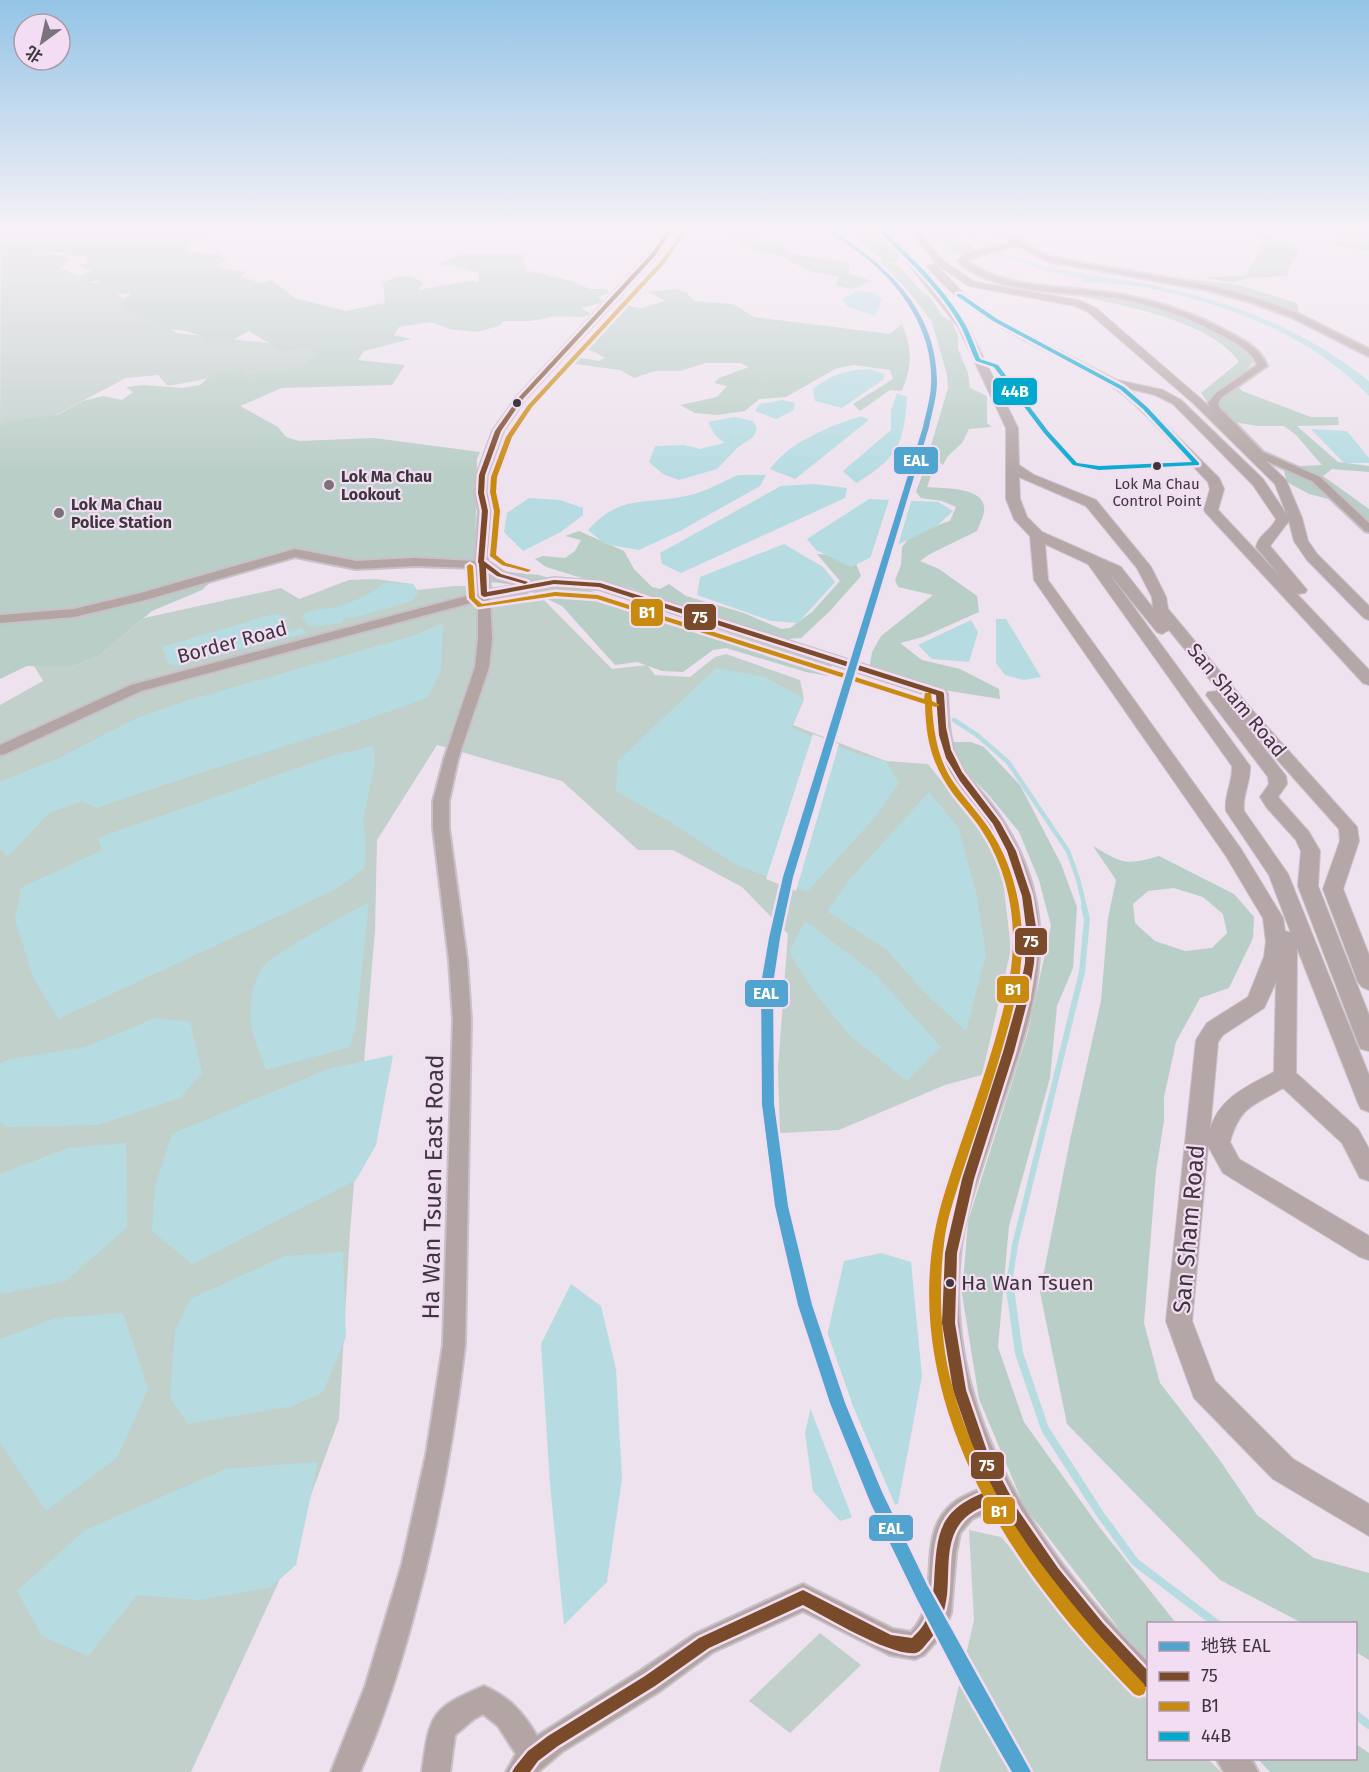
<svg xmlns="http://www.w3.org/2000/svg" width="1369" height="1772" font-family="'Fira Sans','Noto Sans SC',sans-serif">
<rect width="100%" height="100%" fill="#ede2ed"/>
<!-- green -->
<g fill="#c1d0cb">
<path d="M1 229H46L28 234 19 257 47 253 72 258 61 268 114 292 176 333 315 348 316 366 288 377H216L168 386 158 375 126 378 54 416 0 435Z"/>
<path d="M376 579 413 584 417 590 454 586H477L516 590 541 597 612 669 647 665 655 675 690 677 715 657 726 654 800 680 804 699 793 725 886 761 928 764 1000 855 1011 949 982 1075 945 1085 839 1130 780 1133 778 1068 788 934 742 887 673 850H638L562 781 437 745 377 840 375 930 350 1232 339 1419 280 1579 191 1772H0V705L43 681 33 664 71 667 100 655 144 618 281 588 299 599 349 580Z"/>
<path d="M969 1530 1001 1537 1112 1664 1148 1700V1758L1208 1759 1221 1772H939L974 1620Z"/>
<path d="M820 1633 861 1665 790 1733 749 1701Z"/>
</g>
<!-- forest -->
<g fill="#b9cec6" fill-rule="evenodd">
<path d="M46 229H218L211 233 209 239 192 244 187 249 199 253 220 254 227 261 214 266 246 272 241 276 260 283 272 280 295 298 346 311 385 303 383 283C395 276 411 273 423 283L418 290 469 281 478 282 479 273 464 268 437 264 463 254H523L525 270 572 281 590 289H606L609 293 598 297 604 302 581 308 591 314 581 317 556 316 531 321H504L499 326 476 332 450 329 431 322 399 327 394 335 411 339 364 351 358 360 405 365 392 385 282 388 240 406 278 427 286 437 299 441 374 438 480 452 477 459 475 563H357L296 551 220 573 202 590 152 611 100 655 71 667 27 666 0 679V425L12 421 57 415 83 401 103 396 122 400 133 392 126 387 143 385 183 388 200 385 211 375 243 369 242 374 281 372 303 367 315 353 307 347 282 351 249 331 231 341 206 342 199 335 182 330 166 329 140 313 122 311 124 299 132 293 118 294 90 285 101 281H81L79 276 92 271 76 265 92 262 86 260 85 256H63L69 252H48L19 257 8 251 0 252V243Z"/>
<path d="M681 229H741L757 234 760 240 782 245 790 254 849 262V274L872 281 853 289 836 286 839 277 809 271 773 253 755 252 738 243 743 237 695 233 683 235 678 232Z"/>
<path d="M850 229H864L877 233 879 242 895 248 900 255 896 262 888 263 898 265 922 292 930 297 943 317 952 321 958 336V349L968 373 970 388 987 396V423L992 427 969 429 962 443 947 457 943 465 929 452 948 388 947 375 932 322 909 292 880 261H883L856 238Z"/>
<path d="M923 229H947L951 235 973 246 970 251 955 254Z"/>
<path d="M1215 229 1262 231 1299 251 1289 267 1287 276 1249 278 1232 282 1203 278 1246 275 1266 237Z"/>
<path d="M1268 229H1308L1369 235V251L1334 246 1341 237 1325 232Z"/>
<path d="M1175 277 1238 285 1297 303 1299 312 1289 313 1223 293 1187 286 1173 279Z"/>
<path d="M676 289 687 293 694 301 733 304 754 317 890 334 902 324C913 352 912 364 902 391L890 390 860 411 853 404 893 379 890 370 853 365 835 369 786 397 759 399 745 411 718 415 695 413 680 405 717 397 727 386 714 383 719 378 749 367 740 363H705L680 371H655L634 378 620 370 568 363 574 357 599 361 605 358 595 352 579 348 602 326 623 297 641 292 629 306 641 308 666 301 648 292Z"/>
<path d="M1084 297C1134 299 1190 309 1231 339 1239 346 1247 354 1254 362L1234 382 1242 391 1311 417H1338L1339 425 1297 426 1338 462 1369 466V472L1332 469 1323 476 1369 509V532L1336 501 1309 494 1287 482 1283 467 1322 465 1296 435 1284 426H1258L1234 422 1222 410 1209 404 1201 393 1239 362C1214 323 1127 306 1084 297Z"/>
<path d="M928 459 934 467 927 487C944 489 988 486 984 512 983 518 979 525 977 531L930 554 920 561 939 569 977 596 979 612 923 637 900 643 922 660 960 669 999 689 1000 699 900 683 869 671 872 652 881 636 933 595 898 587 895 580 901 565 902 547 913 533 950 521 956 507 942 501 921 498 916 492Z"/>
<path d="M579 531 624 551 634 569 652 587 660 589 669 584 686 596 744 613 781 629 790 628 812 612 840 581 817 554 838 555 855 561 861 576 830 611 801 638 787 639 708 615 693 606 676 605 631 588 582 578 546 567 535 559 543 556 565 558 575 551 581 540 565 536Z"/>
<path d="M489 570 539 575 832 665 828 676 806 672 726 648 713 650 683 672 662 671 637 662 615 665 562 606 517 585 481 581Z"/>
<path d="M952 742H971L984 747 1020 785 1061 864 1077 907 1073 968 1057 1006 1050 1078 1009 1226 998 1347 1024 1422 1100 1528 1176 1623 1148 1624V1659L1131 1644 1024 1506 979 1399 962 1294 968 1221 1028 1032 1051 926 1039 880 1019 832 987 793 958 765Z"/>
<path d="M1093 846C1122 863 1125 866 1159 856L1234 894 1254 917 1253 938 1229 988 1200 998 1176 1042 1164 1097V1121L1156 1171 1144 1323 1160 1383 1219 1459 1257 1515 1314 1558 1369 1573V1660L1356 1652V1624L1302 1623 1220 1580 1067 1424 1040 1292 1070 1140 1101 1001 1108 918 1116 880ZM1174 888 1203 897 1223 914 1227 933 1212 948 1185 951 1155 941 1135 923 1133 904 1148 891Z"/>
<path d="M1356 1744 1369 1753V1772H1270L1258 1759 1356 1758Z"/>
</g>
<!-- water -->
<g fill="#b6dce2">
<path d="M1047 267C1079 274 1111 277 1143 283 1226 299 1303 328 1369 381V396C1308 332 1221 301 1136 286 1117 283 1099 284 1081 281L1082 278 1040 270Z"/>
<path d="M857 291 875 292 882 300 875 316 848 307 841 299Z"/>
<path d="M869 369 884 374V379L842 408 815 401 813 389C831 375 846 370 869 369Z"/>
<path d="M897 393 907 397C904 444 898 458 856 483L843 471 891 430V410Z"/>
<path d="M783 400 795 403 794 410 776 419 755 411 760 404Z"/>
<path d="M861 416 869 420 795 479 770 469C789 442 830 426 861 416Z"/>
<path d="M735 417 753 421 757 428 754 436 737 448 717 469 679 480 663 474 649 462 655 446 684 445 700 449 724 443 715 435 708 422Z"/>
<path d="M1311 429 1347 431 1369 458V463H1344Z"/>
<path d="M738 475H766L760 486 680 531 639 550 605 544 588 530C620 494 645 505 686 496 703 493 722 482 738 475Z"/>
<path d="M814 484 847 488 845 498 681 573 662 564 660 553 781 486Z"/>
<path d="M529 498 560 500 583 508V515L561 532 523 551 504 532 507 513Z"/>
<path d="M869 499 938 502 953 511 937 526 851 567 816 550 807 539Z"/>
<path d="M784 544 823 567 835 582 798 623 771 621 697 595 700 577Z"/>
<path d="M386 582 413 584 418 593 412 601 356 617 345 618 341 623 310 627 301 616C312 608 326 610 339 606 357 601 371 594 386 582Z"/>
<path d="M274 614 292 618 280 622 286 631 301 628 306 633 179 665 168 664 162 647Z"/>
<path d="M996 619H1006L1041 677 1024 680 1005 675 996 663Z"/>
<path d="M971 620 978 632 969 662 932 659 918 645Z"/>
<path d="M443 623 441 671 427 698C318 738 206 769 97 808L82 801 49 813 8 856 0 850V782L59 758 135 719 186 701 412 636Z"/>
<path d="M716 668 765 677 804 699 791 728 857 754 886 761 899 783 876 816 807 892 735 864 667 820 616 791 618 761Z"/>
<path d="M373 746 375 763 363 819 366 848 364 869 334 890 58 1019 33 977 15 919 21 888 102 850 98 838 332 756Z"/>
<path d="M929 792 958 827 976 892 986 954 966 1031 922 990 887 950 827 911 850 879Z"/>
<path d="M369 902 356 1023 350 1047 266 1070C251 1035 242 1003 262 968 268 957 352 911 369 902Z"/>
<path d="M805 921 875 974 941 1047 907 1081 850 1036 815 993 789 952Z"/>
<path d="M155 1018 190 1022 202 1073 180 1098 98 1125 6 1127 0 1121V1064L6 1060 86 1047Z"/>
<path d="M393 1055 376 1145 356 1180 192 1264 152 1231 155 1187 172 1134 328 1069Z"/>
<path d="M126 1143 127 1227 66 1281 0 1294V1174L68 1148Z"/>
<path d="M343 1252 346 1337 323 1392 293 1406 188 1424 170 1399 175 1331 190 1299 285 1256Z"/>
<path d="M881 1253 911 1262 922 1376 898 1504 840 1521 813 1491 805 1433 844 1261Z"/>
<path d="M571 1284 601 1306 616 1369 622 1479 607 1582 564 1625 550 1485 541 1344Z"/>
<path d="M123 1313 148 1389 117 1458 46 1511 0 1443V1339L56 1318Z"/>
<path d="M318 1462 296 1565 271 1587 199 1600 137 1595 88 1656 42 1636 17 1591 85 1530 226 1469Z"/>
</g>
<!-- pier -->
<g fill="#ede2ed">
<path d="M890 497 912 498 897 549 869 562Z"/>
<path d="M813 734 839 744 796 891 766 879Z"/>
<path d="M826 1329 853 1406 896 1507 853 1520 809 1405Z"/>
</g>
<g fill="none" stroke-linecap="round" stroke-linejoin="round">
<!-- stream-far3 -->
<path stroke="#b6dce2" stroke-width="3" d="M959 229 999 254 1044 268"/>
<!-- stream-far2 -->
<path stroke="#b6dce2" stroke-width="4.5" d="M954 720 977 735 1008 762 1068 851 1078 879 1085 908"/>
<!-- stream-far1 -->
<path stroke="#b6dce2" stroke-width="6" d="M1009 1284 1015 1245 1082 972 1087 919 1084 907"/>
<!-- stream -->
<g stroke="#b6dce2" stroke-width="8">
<path d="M1009 1282 1019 1353 1045 1429 1100 1514 1135 1562 1217 1624"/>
<path d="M1356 1715 1369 1725"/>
</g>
<!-- minor casing -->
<g stroke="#c9c0c9" stroke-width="4">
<g id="minor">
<path d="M252 229H302L298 231 255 232Z"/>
<path d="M667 229H675L656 257 524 400 503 431 487 475V493L491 511 487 561 503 572 534 582 554 578 604 582 945 691 947 694C948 715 948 737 957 757 965 777 982 791 994 808 1019 843 1036 884 1039 926 1044 998 1012 1070 991 1138 980 1173 966 1209 961 1246 940 1410 1038 1552 1148 1662V1694C1134 1690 1124 1676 1114 1666 1067 1618 1029 1565 996 1508L972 1519 960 1533 956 1553 951 1613 942 1635 924 1655 915 1659 890 1655 803 1611 713 1652 660 1691 563 1751 538 1772H506L516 1754 498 1726 483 1714 474 1719 455 1735 450 1772H422C430 1716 429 1709 484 1686 509 1697 523 1712 537 1736L640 1671 695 1634 803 1584 893 1629 911 1632C945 1598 913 1537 952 1504 961 1496 974 1492 985 1487 949 1405 927 1338 939 1246 944 1216 955 1188 964 1159 973 1134 981 1108 990 1082 1006 1031 1024 981 1022 928 1020 887 1006 846 982 814 969 795 952 779 943 759 934 739 934 718 933 696L599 589 554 586 490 598 492 639 489 667 458 759 449 801V828L467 960 471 1020 465 1345C454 1439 437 1531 412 1622 398 1673 382 1724 360 1772H331L365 1687 402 1564 426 1455 443 1345 453 1020 449 960 433 828V801L444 759 475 667 478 639V601L141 691 5 754 0 755V745L131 685 478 593 476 568 415 566 356 569 295 557 145 600 74 617 0 623V615L74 609 137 594 295 549 356 561 415 558 475 561 479 511 475 493 477 475 493 431 518 396 650 253ZM489 573 495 578 520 585 490 590Z"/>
<path d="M989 229H998L1049 257 1208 285 1256 298 1297 313 1369 349V356L1366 355 1291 317 1250 302 1207 290 1047 261 1017 245 971 258 967 261C1006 289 1059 286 1104 292 1149 298 1191 311 1230 333 1245 341 1261 349 1267 366L1222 397 1218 403 1220 408 1263 452 1320 477 1369 523V532L1365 531 1312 481 1255 456 1210 409 1208 403 1216 393 1257 365C1252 351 1236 343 1223 336 1191 318 1156 306 1120 299 1073 291 993 296 958 261L965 254 1011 242Z"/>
<path d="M1318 229 1369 231V235L1322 231Z"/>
<path d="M1216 1758H1251L1258 1772H1224Z"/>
</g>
</g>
<!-- major casing -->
<g stroke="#c9c0c9" stroke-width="2">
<g id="major">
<path d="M875 229H884L904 247 968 326 1018 428 1019 465 1034 475 1096 500 1151 567 1166 597 1168 609 1253 711 1357 827 1359 841 1343 889 1369 955V990L1362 987 1358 982 1323 889 1340 841 1339 829 1241 719 1286 776 1287 784 1278 797 1309 832 1320 851 1318 886 1369 1015V1051L1361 1049 1358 1043 1298 886 1301 851 1296 840 1267 808 1260 797 1269 784 1268 777 1206 695 1208 692 1219 691 1169 630 1162 634 1157 632 1108 572 1250 766C1251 782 1242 795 1244 811L1288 874 1369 1075V1112L1361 1109 1358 1103 1297 948 1296 1073 1358 1129 1369 1149V1181L1360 1178 1342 1143 1283 1088C1253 1106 1240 1106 1230 1142L1239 1159 1369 1236V1260L1360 1257 1223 1173 1208 1146 1192 1321 1215 1381 1293 1459 1369 1504V1536L1273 1479 1194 1398 1166 1321 1196 1040 1207 1023 1248 997 1264 957 1266 942 1263 918 1226 856 1034 580 1030 536 1014 519 1006 499V428L958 327 898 251ZM1019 477 1086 506 1137 568 1152 597 1153 608 1121 567 1042 532 1027 517 1020 499ZM1045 544 1088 564 1232 766C1233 782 1224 795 1226 811L1269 875 1291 933 1285 931 1283 918 1241 849 1048 580ZM1276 982 1274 1072C1246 1087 1219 1098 1210 1130L1218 1042 1223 1035 1264 1008Z"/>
<path d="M908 229H916L945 262 975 282 1078 300 1096 308 1201 399 1286 480 1302 518 1308 541 1317 554 1369 606V620L1364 618 1307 560 1294 541 1289 521 1270 546 1307 590 1305 593 1297 594 1369 670V685L1363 683 1206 513 1204 510 1210 489 1208 482C1180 453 1140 403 1106 383 1043 346 975 326 927 266L935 264 961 291 998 319 1117 380 1163 390 1181 400 1263 479 1287 515 1275 484 1193 403 1088 312 1075 306 969 286 939 266ZM1130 389 1155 395 1173 404 1253 485 1276 519C1272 530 1258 535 1256 547L1281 577 1218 510 1224 489 1219 478Z"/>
</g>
</g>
<!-- minor -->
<use href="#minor" fill="#b2a5a4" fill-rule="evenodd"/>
<!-- major -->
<use href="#major" fill="#b5a6a7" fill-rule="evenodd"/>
<!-- bus-1 casing -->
<g stroke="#f2ddf2" stroke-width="5">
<path id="bus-1" d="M669 229H673L655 256 523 399 501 431 485 475 484 493 488 511 484 561 501 574 528 582 525 584 497 576 486 568 487 592 554 580 600 583 943 692 944 694 946 727 951 750 962 772 1000 822 1016 851 1031 896 1036 927 1034 963 1028 999 1014 1052 974 1179 957 1253 955 1323 966 1390 987 1451 1018 1510 1058 1568 1103 1623 1148 1671V1688L1143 1686C1089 1629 1035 1571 999 1501 987 1505 975 1509 966 1517 944 1537 950 1568 947 1595 945 1611 940 1628 929 1641 925 1645 921 1652 916 1653 892 1657 826 1617 803 1605L709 1648 655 1686 558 1746 538 1761 530 1772H512L515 1767 528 1751 548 1736 645 1676 699 1638 803 1590 891 1635 912 1638C916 1634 921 1629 924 1624 931 1612 933 1597 934 1583 937 1530 938 1509 993 1489L975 1454 953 1390 942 1323 945 1253 962 1179 1003 1052 1018 999 1025 963 1026 927 1022 896 1007 851 993 824 960 781 946 758 939 735 936 695 599 587 554 584 484 597 481 595 479 564 478 562 482 511 478 493 479 475 495 431 519 397 651 254Z"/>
</g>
<!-- bus-2 casing -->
<g stroke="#f2ddf2" stroke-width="5">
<g id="bus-2">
<path d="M680 235 683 236 664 264 532 407 512 437 497 477 496 492 500 511 496 555 506 563 531 570 528 572 502 565 490 556 494 511 490 492 491 477 506 437 528 405 660 262Z"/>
<path d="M470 564 473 566 475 598 482 604 555 592 598 595 924 699 925 693H931L932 701 940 705 936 707 932 706C934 734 938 760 954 783 965 799 979 813 990 830 1011 861 1021 900 1022 937 1023 977 1012 1015 1001 1053 988 1098 972 1142 958 1186 952 1205 946 1224 944 1244 939 1283 940 1334 949 1373 968 1453 1010 1527 1062 1591 1088 1624 1116 1654 1144 1684L1146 1689 1144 1694 1139 1696 1134 1694C1105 1664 1076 1633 1051 1600 962 1487 899 1339 944 1195 959 1146 977 1099 992 1050 1003 1013 1013 977 1013 938 1013 902 1003 864 984 834 976 820 964 808 954 795 932 765 926 741 925 704L597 599 555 596 478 607 469 598 467 566Z"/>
</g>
</g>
<!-- bus-3 casing -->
<g stroke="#f2ddf2" stroke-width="5">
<path id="bus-3" d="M877 229H881C912 257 943 287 965 324 971 335 975 347 980 359L998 365 1048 431 1077 463 1099 466 1192 462 1143 409 1120 389 993 321 957 296V294H961L997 319 1124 387 1147 407 1199 463V465L1099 470 1073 465 1044 433 994 367 976 361C970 349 966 335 959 323 937 286 906 259 877 229Z"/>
</g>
<!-- bus-1 -->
<use href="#bus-1" fill="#7a4b2a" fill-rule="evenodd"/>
<!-- bus-2 -->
<use href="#bus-2" fill="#c98a10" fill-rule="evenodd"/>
<!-- bus-3 -->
<use href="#bus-3" fill="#00a9ce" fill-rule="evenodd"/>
<!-- metro-1 casing -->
<g stroke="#f2ddf2" stroke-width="5">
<path id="metro-1" d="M825 229H830C887 265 936 309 937 381 937 397 932 412 929 427L793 877 780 938 773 984 774 1104 788 1206 812 1305 845 1403 882 1492 927 1585 1031 1772H1012L964 1689 916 1597 871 1504 830 1403 798 1305 775 1206 762 1104 761 984 769 938 783 877 923 427C926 413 930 400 931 386 934 334 905 290 866 258 853 247 838 239 825 229Z"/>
</g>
<!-- metro-1 -->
<use href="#metro-1" fill="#50a4cf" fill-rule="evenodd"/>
</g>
<!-- sky -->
<linearGradient id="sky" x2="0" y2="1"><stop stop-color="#94c4e6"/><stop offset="0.48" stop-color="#f7f2f7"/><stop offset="1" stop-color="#f7f2f7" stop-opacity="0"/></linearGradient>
<rect width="1369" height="477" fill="url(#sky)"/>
<!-- markers -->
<g fill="#3e363f" stroke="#f2ddf2" stroke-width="2">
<circle cx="517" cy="403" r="5"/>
<circle cx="1157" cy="466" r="5"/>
<circle cx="950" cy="1283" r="5"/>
</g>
<g fill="#7b727c" stroke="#f2ddf2" stroke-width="2">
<circle cx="329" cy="485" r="6"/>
<circle cx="59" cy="513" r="6"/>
</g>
<g text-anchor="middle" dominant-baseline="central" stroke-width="4.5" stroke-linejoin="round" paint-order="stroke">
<!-- far-bus labels -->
<g font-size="15" fill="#3e363f" stroke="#f2ddf2">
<text x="1157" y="484">Lok Ma Chau<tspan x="1157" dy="17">Control Point</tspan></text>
</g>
<!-- far-poi labels -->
<g font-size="16" font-weight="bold" fill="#3e363f" stroke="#f2ddf2" text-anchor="start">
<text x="341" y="476">Lok Ma Chau<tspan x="341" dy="18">Lookout</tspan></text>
<text x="71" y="504">Lok Ma Chau<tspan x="71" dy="18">Police Station</tspan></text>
</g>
<!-- street labels -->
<g font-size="20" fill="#3e363f" stroke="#f2ddf2">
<text transform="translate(232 642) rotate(-15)">Border Road</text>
<text transform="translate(1237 700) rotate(50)">San Sham Road</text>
</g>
<!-- near-bus labels -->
<g font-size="21" fill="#3e363f" stroke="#f2ddf2" text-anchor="start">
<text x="961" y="1283">Ha Wan Tsuen</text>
</g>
<!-- near-street labels -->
<g font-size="24" fill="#3e363f" stroke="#f2ddf2">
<text transform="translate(433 1187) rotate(-89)">Ha Wan Tsuen East Road</text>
<text transform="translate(1189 1229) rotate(-85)">San Sham Road</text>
</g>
</g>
<g stroke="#f2ddf2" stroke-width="2">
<rect x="992" y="377" width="46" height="29" rx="6" fill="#00a9ce"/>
<rect x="893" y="446" width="46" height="29" rx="6" fill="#50a4cf"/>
<rect x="630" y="598" width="34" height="29" rx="6" fill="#c98a10"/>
<rect x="683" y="603" width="34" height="28" rx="6" fill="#7a4b2a"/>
<rect x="1014" y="927" width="34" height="29" rx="6" fill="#7a4b2a"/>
<rect x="996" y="975" width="34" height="29" rx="6" fill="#c98a10"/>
<rect x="744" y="979" width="45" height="29" rx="6" fill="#50a4cf"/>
<rect x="970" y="1451" width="35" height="29" rx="6" fill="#7a4b2a"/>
<rect x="982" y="1496" width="34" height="29" rx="6" fill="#c98a10"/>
<rect x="868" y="1514" width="46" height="28" rx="6" fill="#50a4cf"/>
</g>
<g font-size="16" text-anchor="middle" font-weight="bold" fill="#fff">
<text x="1015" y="397">44B</text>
<text x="916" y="466">EAL</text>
<text x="647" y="618">B1</text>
<text x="700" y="623">75</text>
<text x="1031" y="947">75</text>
<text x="1013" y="995">B1</text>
<text x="766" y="999">EAL</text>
<text x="987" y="1471">75</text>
<text x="999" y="1517">B1</text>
<text x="891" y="1534">EAL</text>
</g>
<!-- legend -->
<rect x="1147" y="1622" width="210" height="138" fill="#f2ddf2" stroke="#aa9aaa" stroke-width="1.5"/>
<rect x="1159" y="1642" width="30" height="9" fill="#50a4cf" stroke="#aa9aaa" stroke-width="1.5"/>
<text x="1201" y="1652" font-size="18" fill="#3e363f">地铁 EAL</text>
<rect x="1159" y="1672" width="30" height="9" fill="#7a4b2a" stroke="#aa9aaa" stroke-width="1.5"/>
<text x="1201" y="1682" font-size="18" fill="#3e363f">75</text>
<rect x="1159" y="1702" width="30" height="9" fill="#c98a10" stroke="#aa9aaa" stroke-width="1.5"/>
<text x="1201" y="1712" font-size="18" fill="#3e363f">B1</text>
<rect x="1159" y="1732" width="30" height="9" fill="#00a9ce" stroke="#aa9aaa" stroke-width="1.5"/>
<text x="1201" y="1742" font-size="18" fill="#3e363f">44B</text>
<!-- north arrow -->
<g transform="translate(42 42) rotate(213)"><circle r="28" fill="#f2ddf2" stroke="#aa9aaa" stroke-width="1.5"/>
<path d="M0-4.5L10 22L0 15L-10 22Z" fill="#7b727c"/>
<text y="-9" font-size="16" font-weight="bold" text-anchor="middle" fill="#3e363f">北</text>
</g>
</svg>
